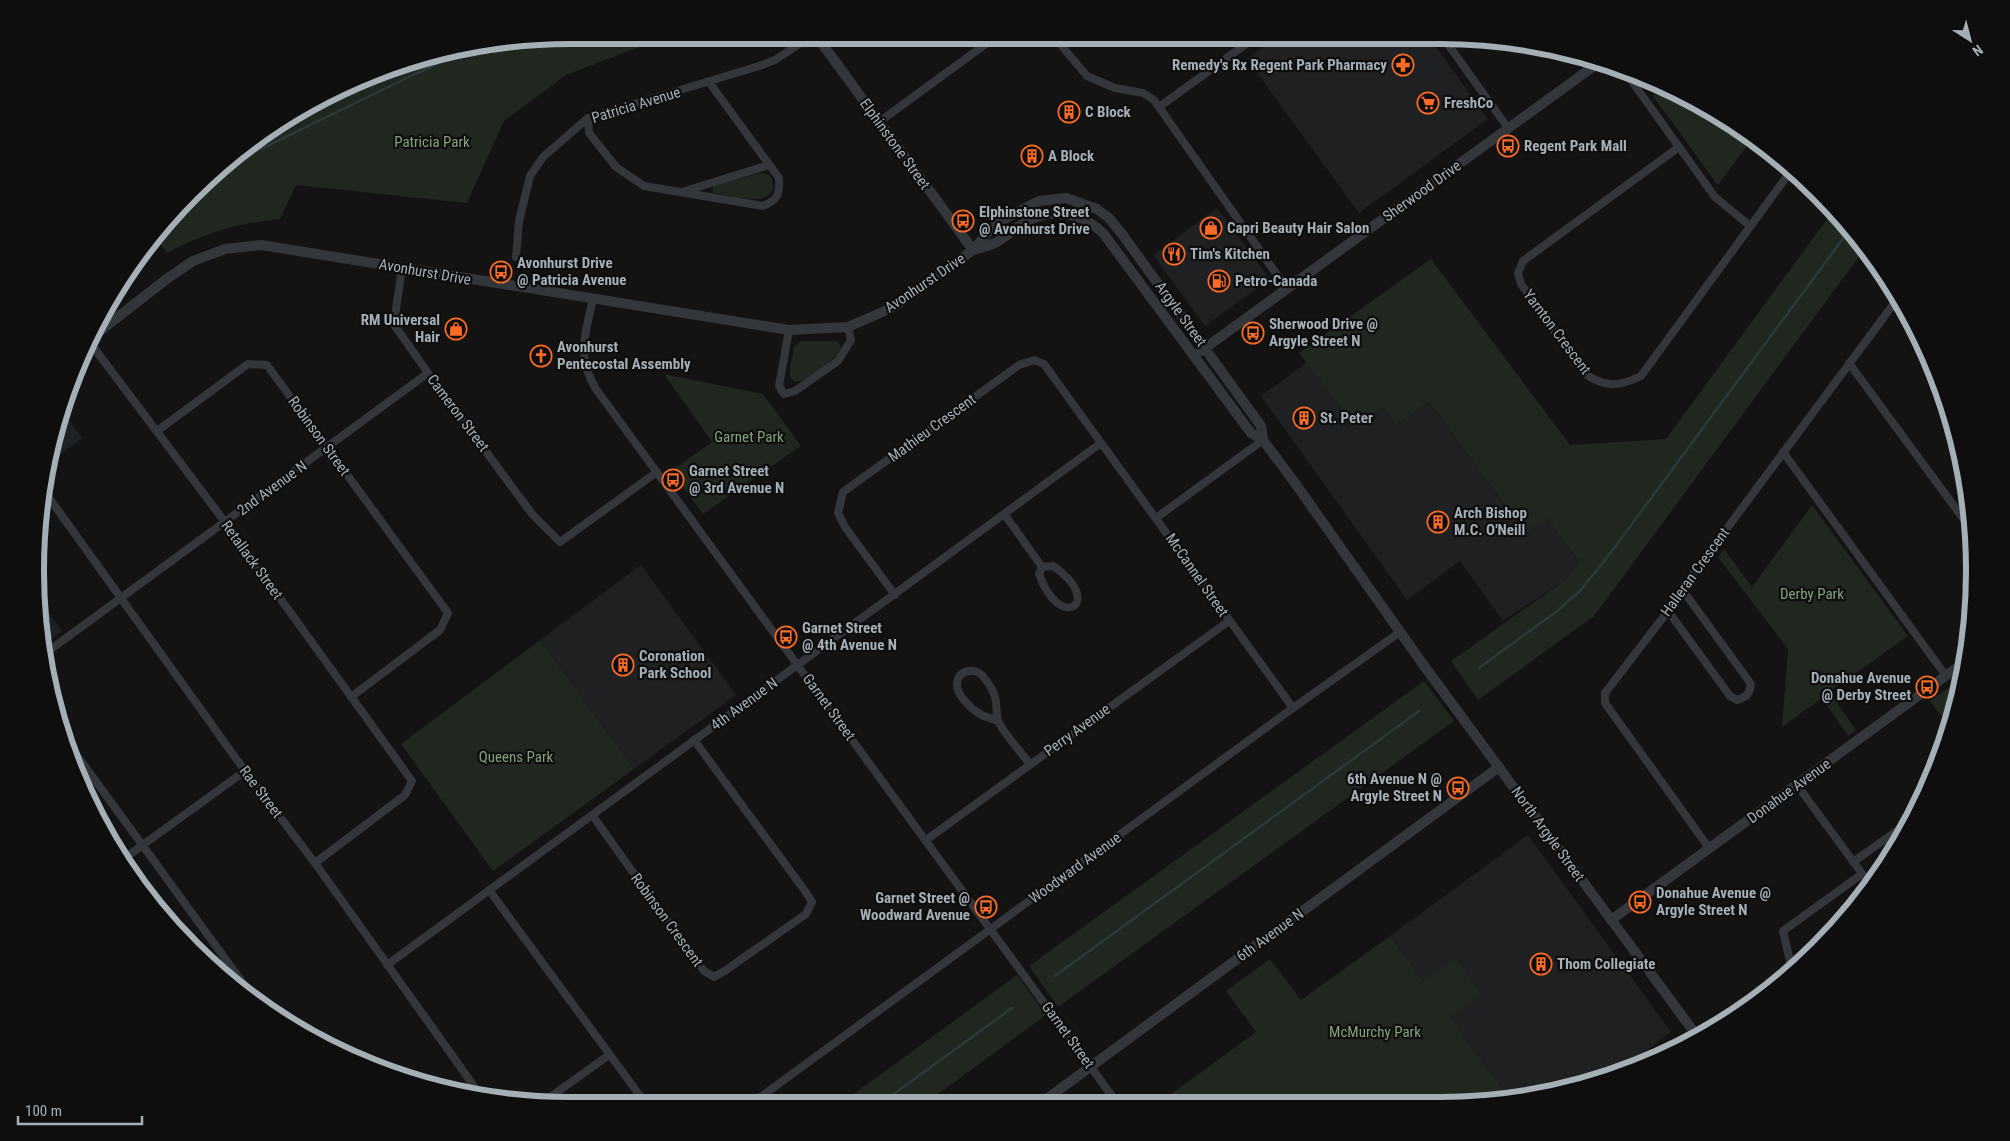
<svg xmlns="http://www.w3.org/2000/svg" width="2010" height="1141" font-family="'Roboto Condensed',sans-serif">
<rect width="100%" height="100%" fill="#131314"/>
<!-- built -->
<g fill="#1f2021">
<path d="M1428 36 1488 119 1359 213 1247 59 1277 37Z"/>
<path d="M1217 208 1270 279 1205 326 1153 255Z"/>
<path d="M1335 342 1396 425 1429 402 1526 533 1547 517 1579 562 1568 578 1503 621 1460 561 1407 600 1261 396Z"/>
<path d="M62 410 82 438 47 464 53 432Z"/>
<path d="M641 565 736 695 634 769 540 640Z"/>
<path d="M36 595 62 631 41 646 36 605Z"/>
<path d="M1528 835 1671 1032 1609 1078 1511 1101 1390 936Z"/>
</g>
<!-- green -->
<g fill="#20271f">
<path d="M660 39 566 75 504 121 467 203 296 185 280 219C238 223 205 233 167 253L155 237 192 192 245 145 333 90 399 63 500 40Z"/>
<path d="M1665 88 1707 107 1752 139 1718 185 1653 96Z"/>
<path d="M760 173 768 174C772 178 774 182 773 188 769 208 728 195 714 193L712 190 714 186Z"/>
<path d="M1833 211 1866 247 1594 616 1478 700 1451 661 1568 578 1579 561 1547 518 1526 533 1429 402 1396 425 1383 407 1356 426 1299 353 1431 259 1570 445 1666 439Z"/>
<path d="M801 341H834L839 343 841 348C839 356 793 397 790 375 789 366 793 355 794 347Z"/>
<path d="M664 374 763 394 801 446 703 514 671 471 712 442Z"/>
<path d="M1812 505 1908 636 1829 692 1856 730 1848 736 1822 698 1782 727 1788 649 1718 557 1724 549 1752 587Z"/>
<path d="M540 640 634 769 493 871 401 744Z"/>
<path d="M1962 678 1950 728 1930 701Z"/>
<path d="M1424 681 1454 721 1058 1007 1029 966Z"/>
<path d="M1390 936 1423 981 1455 958 1481 994 1450 1017 1511 1101 1159 1103 1256 1032 1226 991 1270 959 1301 1000Z"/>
<path d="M1017 975 1046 1015 926 1103 840 1104Z"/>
</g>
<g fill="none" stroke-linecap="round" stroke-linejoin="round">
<!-- stream -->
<g stroke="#2a393b" stroke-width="2.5">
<path d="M216 171 413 75 481 44"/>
<path d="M1479 668 1557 611 1580 591 1612 551 1850 229"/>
<path d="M1055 976 1419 711"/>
<path d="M880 1104 1012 1008"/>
</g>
<!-- minor -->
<g stroke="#33363a" stroke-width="8">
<path d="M1442 36 1508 128"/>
<path d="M1055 38 1087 76 1115 88 1143 93 1154 100 1287 289"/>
<path d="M1623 69 1715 197 1750 226"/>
<path d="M1159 107 1256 37"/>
<path d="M588 118 589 133 616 167 644 186 763 206C778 200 780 194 779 178L709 82"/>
<path d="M879 122 994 38"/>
<path d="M1679 147 1523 261 1518 273 1521 284 1584 373C1605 388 1618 387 1641 376L1793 168"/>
<path d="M682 192 769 165"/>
<path d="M516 257 519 221 530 176 543 157 588 118 759 66 775 60 807 39"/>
<path d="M402 268 396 309 395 326 428 373 532 514 560 542 657 472"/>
<path d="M593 298C586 334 575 355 596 389L1117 1103"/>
<path d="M789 330 779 386 784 394 795 391 838 361 851 340 848 327"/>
<path d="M88 340 225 522 412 781 405 795 315 863"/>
<path d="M1849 363 1973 532"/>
<path d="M157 431 248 364 267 365 448 613 440 630 351 697"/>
<path d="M1783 452 1946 676"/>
<path d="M42 488 245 771 315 863 481 1096"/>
<path d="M1005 515 1042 567"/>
<path d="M1156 518 1263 440"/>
<path d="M1053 566C1106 602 1060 634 1039 574L1042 567Z"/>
<path d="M895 595 845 527 838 513 843 492 1019 365 1034 360 1044 364 1293 708"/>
<path d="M1668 611 1730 696 1737 700C1746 697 1750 694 1751 684L1682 589"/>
<path d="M43 655 428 373"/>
<path d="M998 721C992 719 985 717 980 714 971 709 957 695 957 685 957 671 972 667 982 675 988 682 995 693 996 702 997 708 996 715 998 721 1002 731 1023 755 1030 764"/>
<path d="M65 739 256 1001"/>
<path d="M1797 785 1869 883"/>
<path d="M592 815 704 971 714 977 726 970 806 914 812 902 805 891 694 740"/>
<path d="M926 840 1229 621"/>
<path d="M1709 848 1605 703V693L1668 611 1682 589 1898 298"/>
<path d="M122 860 245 771"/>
<path d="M1853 862 1911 821"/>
<path d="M489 890 646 1104"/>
<path d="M387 965 1101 443"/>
<path d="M1795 968 1790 961 1783 931 1862 874"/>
<path d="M751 1104 1293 708 1400 632"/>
<path d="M539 1105 609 1055"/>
</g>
<!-- tertiary -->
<g stroke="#33363a" stroke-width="10">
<path d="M818 38 973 250"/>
<path d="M973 250C980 248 989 246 995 243 1006 237 1014 229 1024 223 1051 207 1081 212 1103 233L1251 433 1263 440 1295 483 1422 663 1697 1036"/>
<path d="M87 341 168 278 193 261 225 249 261 245 789 330 848 327 894 307 973 250 989 231 1006 218 1039 201 1066 198 1080 203 1097 209 1109 218 1122 234 1261 426 1263 440"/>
<path d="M1201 351 1601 61"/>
<path d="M1611 920 1966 661"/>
<path d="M1041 1103 1499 767"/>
</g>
</g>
<!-- icons -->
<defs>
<g id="pharmacy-ring" transform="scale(1.125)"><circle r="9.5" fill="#0e0e0f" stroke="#f96b26" stroke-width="1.5"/><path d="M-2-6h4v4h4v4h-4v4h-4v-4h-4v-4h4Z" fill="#f96b26"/></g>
<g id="supermarket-ring" transform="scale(1.125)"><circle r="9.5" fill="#0e0e0f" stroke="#f96b26" stroke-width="1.5"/><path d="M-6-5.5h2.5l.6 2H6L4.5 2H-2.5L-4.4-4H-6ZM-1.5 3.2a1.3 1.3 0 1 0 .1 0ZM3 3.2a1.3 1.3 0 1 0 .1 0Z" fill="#f96b26"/></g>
<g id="building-ring" transform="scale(1.125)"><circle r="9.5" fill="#0e0e0f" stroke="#f96b26" stroke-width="1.5"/><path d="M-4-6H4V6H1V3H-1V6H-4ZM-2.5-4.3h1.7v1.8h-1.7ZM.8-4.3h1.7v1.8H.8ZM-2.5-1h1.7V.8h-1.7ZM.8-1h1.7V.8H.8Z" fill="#f96b26"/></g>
<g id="bus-ring" transform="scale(1.125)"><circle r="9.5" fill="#0e0e0f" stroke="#f96b26" stroke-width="1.5"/><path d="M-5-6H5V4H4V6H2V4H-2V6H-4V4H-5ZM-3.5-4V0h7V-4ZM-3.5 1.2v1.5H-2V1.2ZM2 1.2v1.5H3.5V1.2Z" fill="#f96b26"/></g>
<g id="shop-ring" transform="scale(1.125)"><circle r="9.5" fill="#0e0e0f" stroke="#f96b26" stroke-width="1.5"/><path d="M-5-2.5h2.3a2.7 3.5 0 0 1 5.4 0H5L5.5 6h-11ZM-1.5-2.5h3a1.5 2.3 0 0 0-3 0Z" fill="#f96b26"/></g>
<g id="restaurant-ring" transform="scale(1.125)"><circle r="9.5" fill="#0e0e0f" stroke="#f96b26" stroke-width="1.5"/><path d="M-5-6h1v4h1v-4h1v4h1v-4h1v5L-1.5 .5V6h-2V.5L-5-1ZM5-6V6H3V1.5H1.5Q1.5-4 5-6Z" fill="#f96b26"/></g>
<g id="fuel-ring" transform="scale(1.125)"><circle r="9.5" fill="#0e0e0f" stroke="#f96b26" stroke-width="1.5"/><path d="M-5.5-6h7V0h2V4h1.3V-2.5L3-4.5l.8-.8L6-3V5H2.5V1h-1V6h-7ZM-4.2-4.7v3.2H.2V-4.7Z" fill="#f96b26"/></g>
<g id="church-ring" transform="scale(1.125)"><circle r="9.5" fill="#0e0e0f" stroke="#f96b26" stroke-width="1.5"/><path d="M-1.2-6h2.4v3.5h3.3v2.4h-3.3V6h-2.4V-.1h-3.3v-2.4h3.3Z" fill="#f96b26"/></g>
</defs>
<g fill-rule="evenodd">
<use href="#pharmacy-ring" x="1403" y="65"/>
<use href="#supermarket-ring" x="1428" y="103"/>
<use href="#building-ring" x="1069" y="112"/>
<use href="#bus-ring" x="1508" y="146"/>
<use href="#building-ring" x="1032" y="156"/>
<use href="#bus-ring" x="963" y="221"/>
<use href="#shop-ring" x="1211" y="228"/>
<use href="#restaurant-ring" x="1174" y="254"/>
<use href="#bus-ring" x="501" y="272"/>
<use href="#fuel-ring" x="1219" y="281"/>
<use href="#shop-ring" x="456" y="329"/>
<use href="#bus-ring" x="1253" y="333"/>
<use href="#church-ring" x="541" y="356"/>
<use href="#building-ring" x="1304" y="418"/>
<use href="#bus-ring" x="673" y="480"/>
<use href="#building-ring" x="1438" y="522"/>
<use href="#bus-ring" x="786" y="637"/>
<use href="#building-ring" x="623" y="665"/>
<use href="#bus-ring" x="1927" y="687"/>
<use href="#bus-ring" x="1458" y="788"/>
<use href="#bus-ring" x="1640" y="902"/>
<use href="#bus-ring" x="986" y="907"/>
<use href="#building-ring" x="1541" y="964"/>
</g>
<g text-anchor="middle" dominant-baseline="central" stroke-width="4.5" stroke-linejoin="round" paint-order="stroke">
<!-- poi labels -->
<g font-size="15" font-weight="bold" fill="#a4afb6" stroke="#0e0e0f" text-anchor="start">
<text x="1387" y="65" text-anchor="end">Remedy's Rx Regent Park Pharmacy</text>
<text x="1444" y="103">FreshCo</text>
<text x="1085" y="112">C Block</text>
<text x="1524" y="146">Regent Park Mall</text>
<text x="1048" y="156">A Block</text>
<text x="979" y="212">Elphinstone Street<tspan x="979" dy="17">@ Avonhurst Drive</tspan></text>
<text x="1227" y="228">Capri Beauty Hair Salon</text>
<text x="1190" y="254">Tim's Kitchen</text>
<text x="517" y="263">Avonhurst Drive<tspan x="517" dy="17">@ Patricia Avenue</tspan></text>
<text x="1235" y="281">Petro-Canada</text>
<text x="440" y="320" text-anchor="end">RM Universal<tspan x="440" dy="17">Hair</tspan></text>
<text x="1269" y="324">Sherwood Drive @<tspan x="1269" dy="17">Argyle Street N</tspan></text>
<text x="557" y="347">Avonhurst<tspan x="557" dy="17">Pentecostal Assembly</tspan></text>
<text x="1320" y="418">St. Peter</text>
<text x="689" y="471">Garnet Street<tspan x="689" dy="17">@ 3rd Avenue N</tspan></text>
<text x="1454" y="513">Arch Bishop<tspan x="1454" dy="17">M.C. O'Neill</tspan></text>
<text x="802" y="628">Garnet Street<tspan x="802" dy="17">@ 4th Avenue N</tspan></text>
<text x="639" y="656">Coronation<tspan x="639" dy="17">Park School</tspan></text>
<text x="1911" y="678" text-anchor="end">Donahue Avenue<tspan x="1911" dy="17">@ Derby Street</tspan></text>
<text x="1442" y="779" text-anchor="end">6th Avenue N @<tspan x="1442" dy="17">Argyle Street N</tspan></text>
<text x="1656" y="893">Donahue Avenue @<tspan x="1656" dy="17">Argyle Street N</tspan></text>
<text x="970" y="898" text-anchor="end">Garnet Street @<tspan x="970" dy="17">Woodward Avenue</tspan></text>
<text x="1557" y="964">Thom Collegiate</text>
</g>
<!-- street labels -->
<g font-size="15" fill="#a4afb6" stroke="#0e0e0f">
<text transform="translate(636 105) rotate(-17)">Patricia Avenue</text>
<text transform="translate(895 144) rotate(54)">Elphinstone Street</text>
<text transform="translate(1422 191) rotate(-36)">Sherwood Drive</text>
<text transform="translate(425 272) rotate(10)">Avonhurst Drive</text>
<text transform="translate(925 283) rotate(-34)">Avonhurst Drive</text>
<text transform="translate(1181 314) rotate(54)">Argyle Street</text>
<text transform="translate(1557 332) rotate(53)">Yarnton Crescent</text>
<text transform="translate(458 413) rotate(53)">Cameron Street</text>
<text transform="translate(932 428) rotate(-36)">Mathieu Crescent</text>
<text transform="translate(319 436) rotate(54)">Robinson Street</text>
<text transform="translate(272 488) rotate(-36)">2nd Avenue N</text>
<text transform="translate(252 560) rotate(54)">Retallack Street</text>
<text transform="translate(1695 572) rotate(-54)">Halleran Crescent</text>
<text transform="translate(1197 575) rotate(55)">McCannel Street</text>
<text transform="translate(744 704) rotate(-36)">4th Avenue N</text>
<text transform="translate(829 707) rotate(54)">Garnet Street</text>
<text transform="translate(1077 730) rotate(-36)">Perry Avenue</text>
<text transform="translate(1789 791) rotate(-36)">Donahue Avenue</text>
<text transform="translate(261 792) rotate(53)">Rae Street</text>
<text transform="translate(1548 834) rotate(54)">North Argyle Street</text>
<text transform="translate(1075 868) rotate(-36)">Woodward Avenue</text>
<text transform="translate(667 920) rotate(54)">Robinson Crescent</text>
<text transform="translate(1270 935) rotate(-36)">6th Avenue N</text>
<text transform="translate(1068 1035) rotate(54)">Garnet Street</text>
</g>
<!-- park labels -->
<g font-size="15" fill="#84a27a" stroke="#0e0e0f">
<text x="432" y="142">Patricia Park</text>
<text x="749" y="437">Garnet Park</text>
<text x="1812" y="594">Derby Park</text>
<text x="516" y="757">Queens Park</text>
<text x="1375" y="1032">McMurchy Park</text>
</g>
</g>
<!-- crop -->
<path d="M0 0H2010V1141H0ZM570 44H1440A526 526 0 0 1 1966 570V571A526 526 0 0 1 1440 1097H570A526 526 0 0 1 44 571V570A526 526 0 0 1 570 44Z" fill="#0e0e0f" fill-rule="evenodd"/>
<path fill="none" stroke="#a4afb6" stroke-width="6" d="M570 44H1440A526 526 0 0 1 1966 570V571A526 526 0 0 1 1440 1097H570A526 526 0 0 1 44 571V570A526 526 0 0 1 570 44Z"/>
<!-- north arrow -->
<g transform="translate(1970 40) rotate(144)" stroke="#0e0e0f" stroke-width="4" paint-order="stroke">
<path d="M0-4L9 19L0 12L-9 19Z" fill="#a4afb6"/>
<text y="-8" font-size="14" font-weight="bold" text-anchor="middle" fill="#a4afb6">N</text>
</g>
<!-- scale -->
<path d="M18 1116v8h124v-8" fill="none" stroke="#a4afb6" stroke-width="2.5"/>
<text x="25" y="1116" font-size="15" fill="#a4afb6" stroke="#0e0e0f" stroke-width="4" paint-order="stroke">100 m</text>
</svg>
